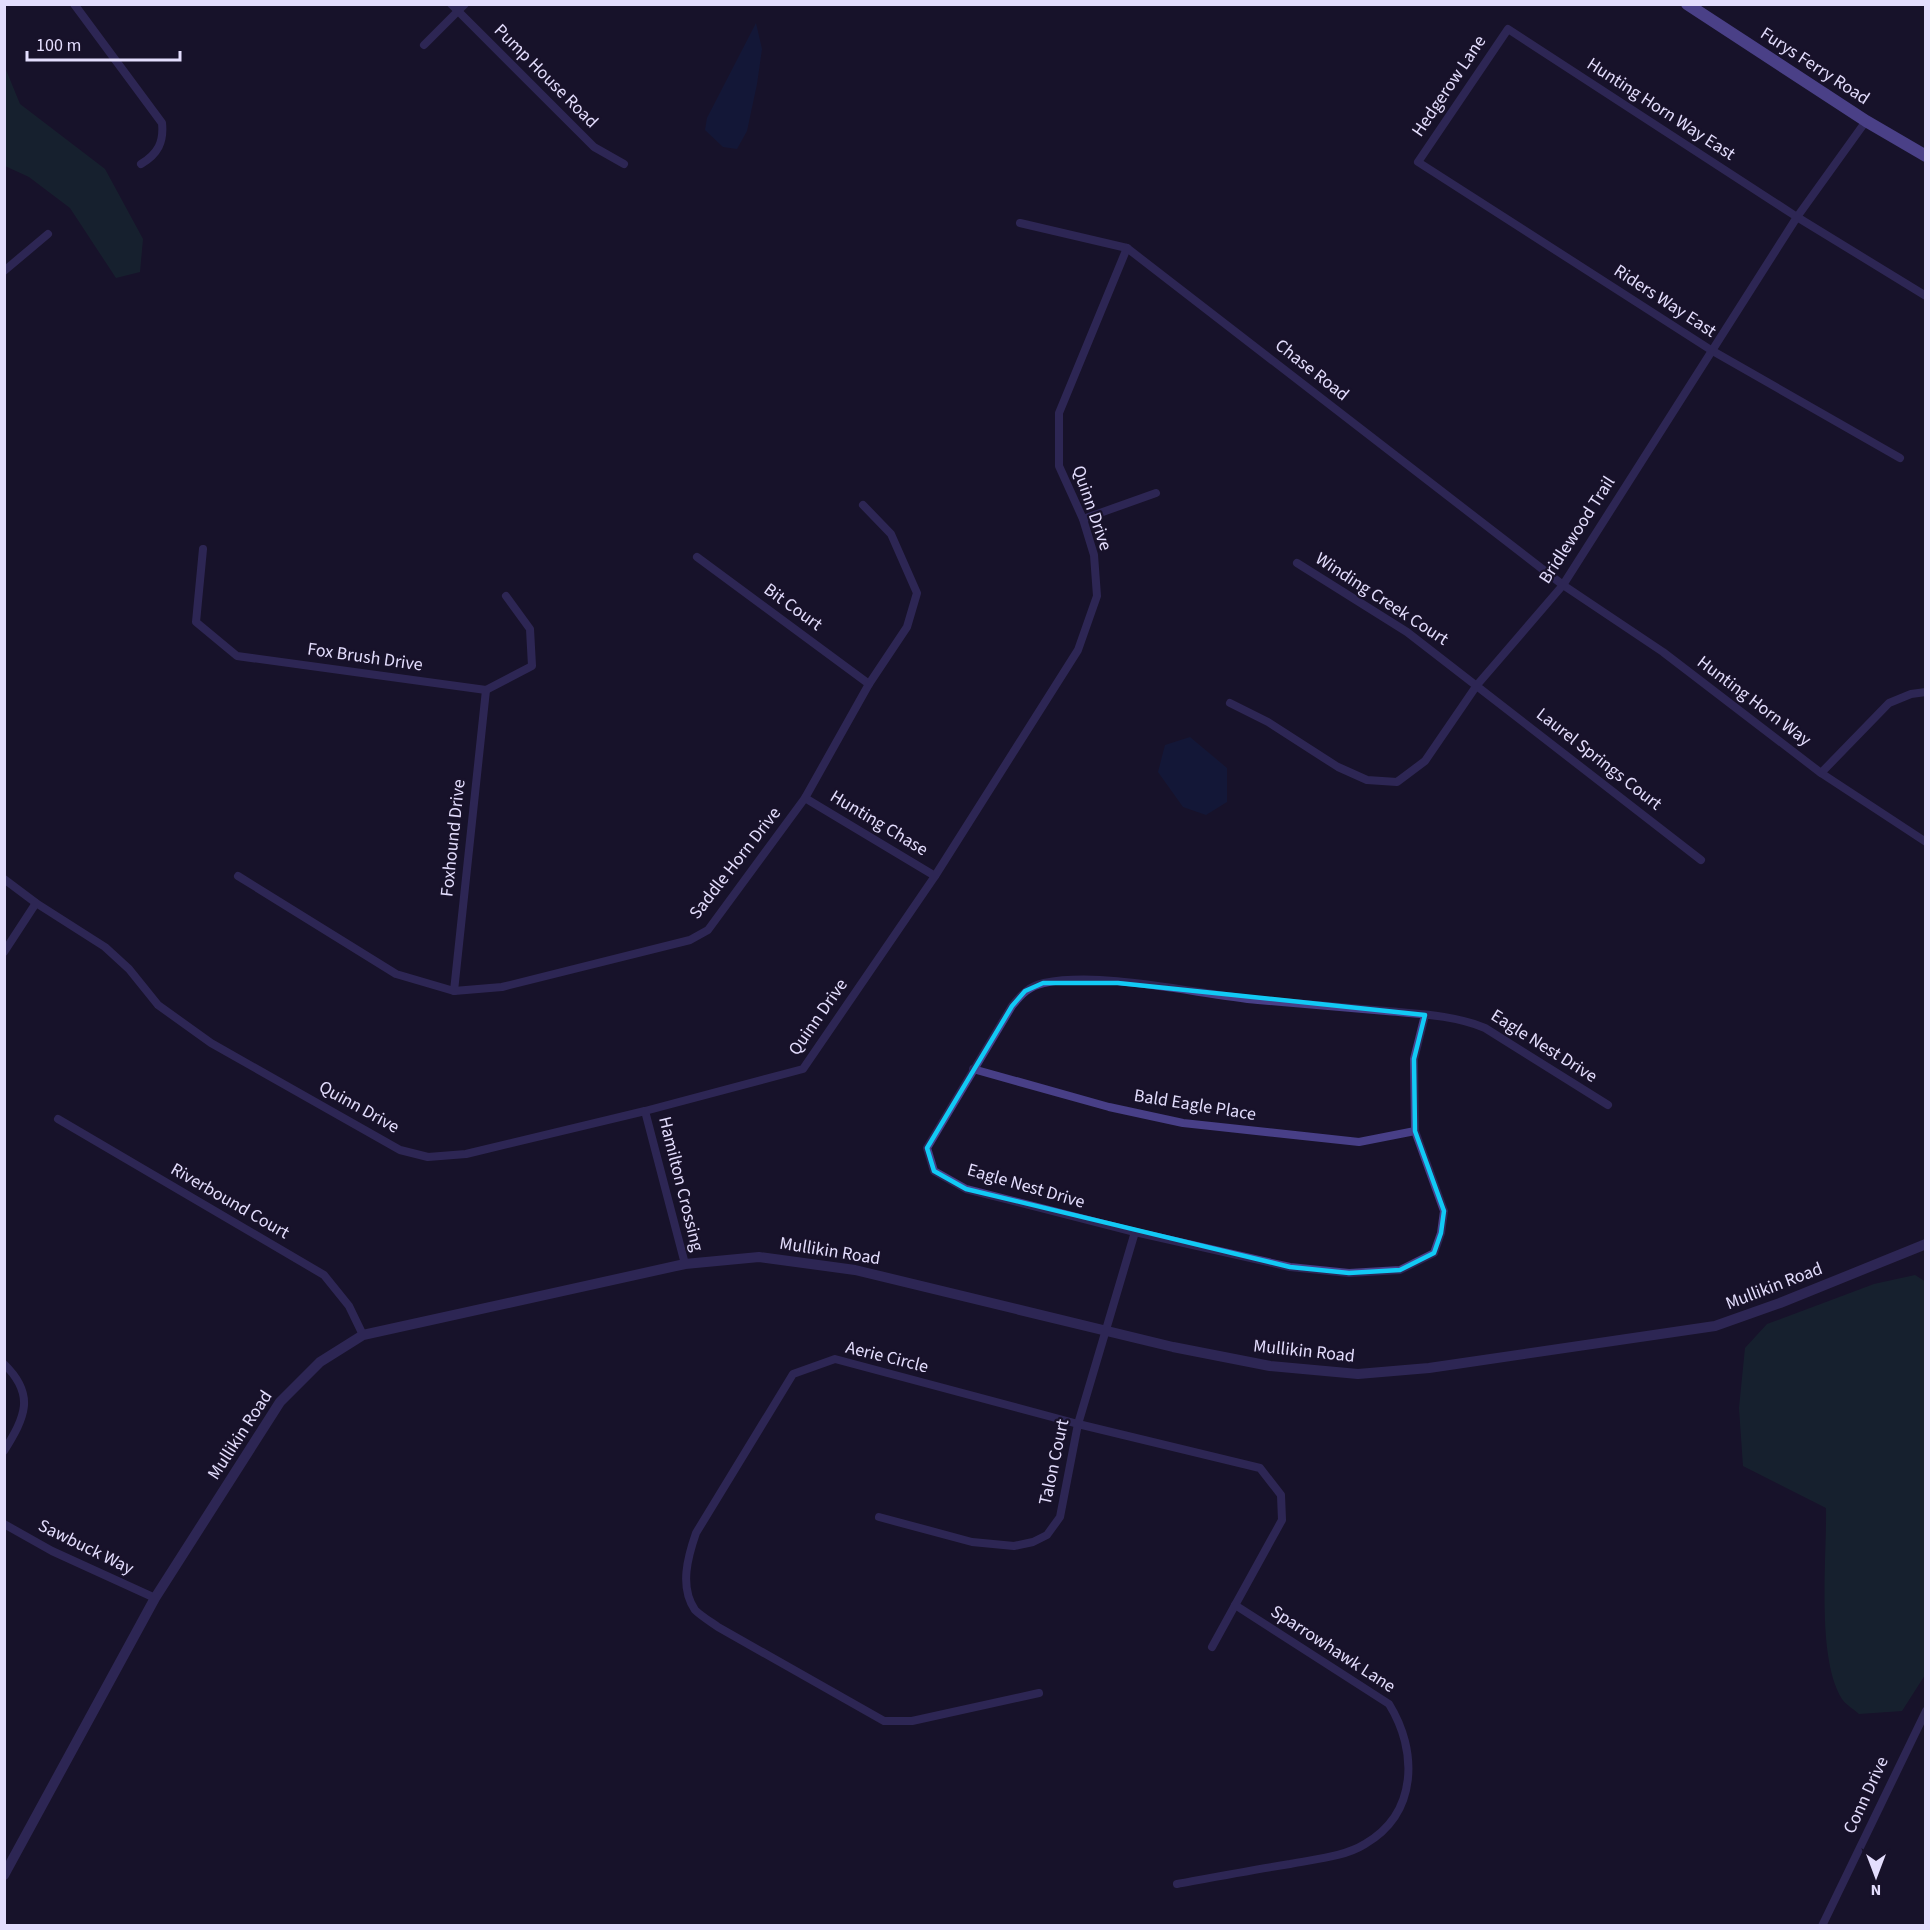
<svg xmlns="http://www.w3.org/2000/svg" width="1930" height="1930" font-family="'Source Sans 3',sans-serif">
<rect width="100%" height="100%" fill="#18122a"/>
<!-- green -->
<g fill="#153234">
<path d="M4 65 20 104 105 169 143 239 140 272 116 278 70 208 29 177 5 166Z"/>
<path d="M1915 1275 1926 1282 1925 1675 1902 1711 1859 1714C1854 1709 1846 1705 1842 1699 1816 1658 1827 1558 1826 1508L1743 1466 1739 1408 1745 1348 1767 1324 1874 1284Z"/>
</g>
<!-- water -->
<g fill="#0e1e48">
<path d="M756 23 762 49 757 84 747 131 737 149 723 147 705 130 707 118Z"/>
<path d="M1190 737 1227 768V802L1206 815 1183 807 1158 772 1165 745Z"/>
</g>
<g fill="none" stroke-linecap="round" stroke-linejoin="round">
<!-- minor -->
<g stroke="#483f87" stroke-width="8">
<path d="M74 4 162 123C164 142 158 154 141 164"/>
<path d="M451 4 594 147 624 164"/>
<path d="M424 45 465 4"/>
<path d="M1020 223 1127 248 1563 585 1663 652 1821 773 1926 842"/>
<path d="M4 271 48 234"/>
<path d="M1900 458 1711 350 1418 162 1508 29 1797 217 1926 296"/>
<path d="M1083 519 1156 493"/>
<path d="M203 549 196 622 237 656 486 690 532 666 530 629 506 596"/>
<path d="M697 557 869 684"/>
<path d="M1297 563 1407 632 1701 860"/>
<path d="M1230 703 1268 722 1338 767 1367 780 1397 782 1425 761 1477 685 1563 585 1797 217 1866 121"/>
<path d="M1821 773 1889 703 1911 694 1926 692"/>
<path d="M805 798 935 876"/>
<path d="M238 876 396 974 454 991 502 987 690 940 708 930 805 798 869 684 907 627 917 593 891 534 863 505"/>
<path d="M4 879 36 903 105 947 129 969 158 1005 211 1043 400 1150 428 1157 466 1154 645 1111 803 1069 935 876 1078 650 1097 596 1094 555 1083 519 1059 466V413L1127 248"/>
<path d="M4 952 36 903"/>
<path d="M454 991 486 690"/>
<path d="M1425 1015 1414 1059 1415 1131 1444 1211 1441 1233 1434 1253 1400 1270 1349 1273 1290 1267 1135 1232 966 1189 934 1171 927 1148 1012 1006C1021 995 1029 986 1044 983 1104 971 1196 994 1258 1000 1301 1004 1344 1007 1386 1011 1419 1014 1454 1015 1485 1028L1608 1105"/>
<path d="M973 1069 1109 1107 1183 1123 1359 1142 1415 1131"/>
<path d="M645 1111 685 1264"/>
<path d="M58 1119 324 1275 349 1306 363 1335"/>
<path d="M4 1364C36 1395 25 1417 4 1451"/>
<path d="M879 1517 972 1542 1014 1546 1033 1542 1047 1535 1060 1517 1078 1424 1135 1232"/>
<path d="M4 1524 52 1551 155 1598"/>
<path d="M1039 1693 912 1721H884L718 1627C711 1622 701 1616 695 1610 679 1587 688 1556 696 1533L793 1374 835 1359 1078 1424 1260 1468 1281 1495 1282 1520 1212 1647"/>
<path d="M1177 1884C1215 1877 1252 1870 1290 1864 1315 1859 1344 1857 1365 1844 1418 1813 1418 1751 1389 1704L1235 1605"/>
<path d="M1822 1926 1926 1711"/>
</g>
<!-- tertiary -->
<path stroke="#483f87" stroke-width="10" d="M4 1875 155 1598 280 1402 320 1362 363 1335 685 1264 759 1257 855 1270 1173 1347 1270 1366 1358 1374 1429 1368 1715 1326 1780 1303 1926 1244"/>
<!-- secondary -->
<path stroke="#8778f9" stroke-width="12" d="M1687 4 1866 121 1926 156"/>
</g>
<!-- marked area -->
<path d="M0 0H1930V1930H0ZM1043 983H1118L1425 1015 1414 1059 1415 1131 1444 1211 1441 1233 1434 1253 1400 1270 1349 1273 1290 1267 966 1189 934 1171 927 1148 1012 1006 1025 991Z" fill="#18122a" fill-opacity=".55" fill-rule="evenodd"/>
<path fill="none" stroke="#12caf5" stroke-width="4.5" stroke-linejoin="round" d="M1043 983H1118L1425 1015 1414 1059 1415 1131 1444 1211 1441 1233 1434 1253 1400 1270 1349 1273 1290 1267 966 1189 934 1171 927 1148 1012 1006 1025 991Z"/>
<g text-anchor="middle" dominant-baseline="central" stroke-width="4.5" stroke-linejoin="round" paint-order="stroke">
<!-- street labels -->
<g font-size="18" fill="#e3ddfd" stroke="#18122a">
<text transform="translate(1815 66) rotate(33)">Furys Ferry Road</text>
<text transform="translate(546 76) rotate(45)">Pump House Road</text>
<text transform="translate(1449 86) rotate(-56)">Hedgerow Lane</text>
<text transform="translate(1661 109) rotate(33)">Hunting Horn Way East</text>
<text transform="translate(1665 301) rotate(33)">Riders Way East</text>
<text transform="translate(1312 370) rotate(38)">Chase Road</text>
<text transform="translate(1092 508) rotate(71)">Quinn Drive</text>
<text transform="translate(1577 530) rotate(-57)">Bridlewood Trail</text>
<text transform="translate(1382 599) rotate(33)">Winding Creek Court</text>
<text transform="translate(793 607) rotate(36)">Bit Court</text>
<text transform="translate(365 657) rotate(8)">Fox Brush Drive</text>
<text transform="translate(1754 701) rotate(37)">Hunting Horn Way</text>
<text transform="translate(1599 759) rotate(38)">Laurel Springs Court</text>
<text transform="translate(879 823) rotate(31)">Hunting Chase</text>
<text transform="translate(453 838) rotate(-84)">Foxhound Drive</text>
<text transform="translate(735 863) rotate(-52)">Saddle Horn Drive</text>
<text transform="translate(818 1017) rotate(-55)">Quinn Drive</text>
<text transform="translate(1544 1046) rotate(32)">Eagle Nest Drive</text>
<text transform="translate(1195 1105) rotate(9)">Bald Eagle Place</text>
<text transform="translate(359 1107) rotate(29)">Quinn Drive</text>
<text transform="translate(681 1184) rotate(76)">Hamilton Crossing</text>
<text transform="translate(1026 1186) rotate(16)">Eagle Nest Drive</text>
<text transform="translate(230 1201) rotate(30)">Riverbound Court</text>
<text transform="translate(830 1251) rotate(9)">Mullikin Road</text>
<text transform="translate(1774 1286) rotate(-21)">Mullikin Road</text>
<text transform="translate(1304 1351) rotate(6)">Mullikin Road</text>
<text transform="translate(887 1357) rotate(14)">Aerie Circle</text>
<text transform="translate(240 1435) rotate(-57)">Mullikin Road</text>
<text transform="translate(1054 1462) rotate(-78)">Talon Court</text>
<text transform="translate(86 1547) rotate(26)">Sawbuck Way</text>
<text transform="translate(1333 1649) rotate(33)">Sparrowhawk Lane</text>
<text transform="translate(1866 1795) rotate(-65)">Conn Drive</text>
</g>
</g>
<!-- border -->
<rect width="1930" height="1930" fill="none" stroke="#e3ddfd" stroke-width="12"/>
<!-- north arrow -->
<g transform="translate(1876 1876) rotate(180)" stroke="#18122a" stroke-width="4.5" paint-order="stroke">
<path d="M0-4.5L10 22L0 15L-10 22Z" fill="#e3ddfd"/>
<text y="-9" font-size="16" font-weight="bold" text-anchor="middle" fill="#e3ddfd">N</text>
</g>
<!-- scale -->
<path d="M27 51v9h153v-9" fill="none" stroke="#e3ddfd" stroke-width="3"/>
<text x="36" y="51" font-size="18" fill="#e3ddfd" stroke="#18122a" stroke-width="4.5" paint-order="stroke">100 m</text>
</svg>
